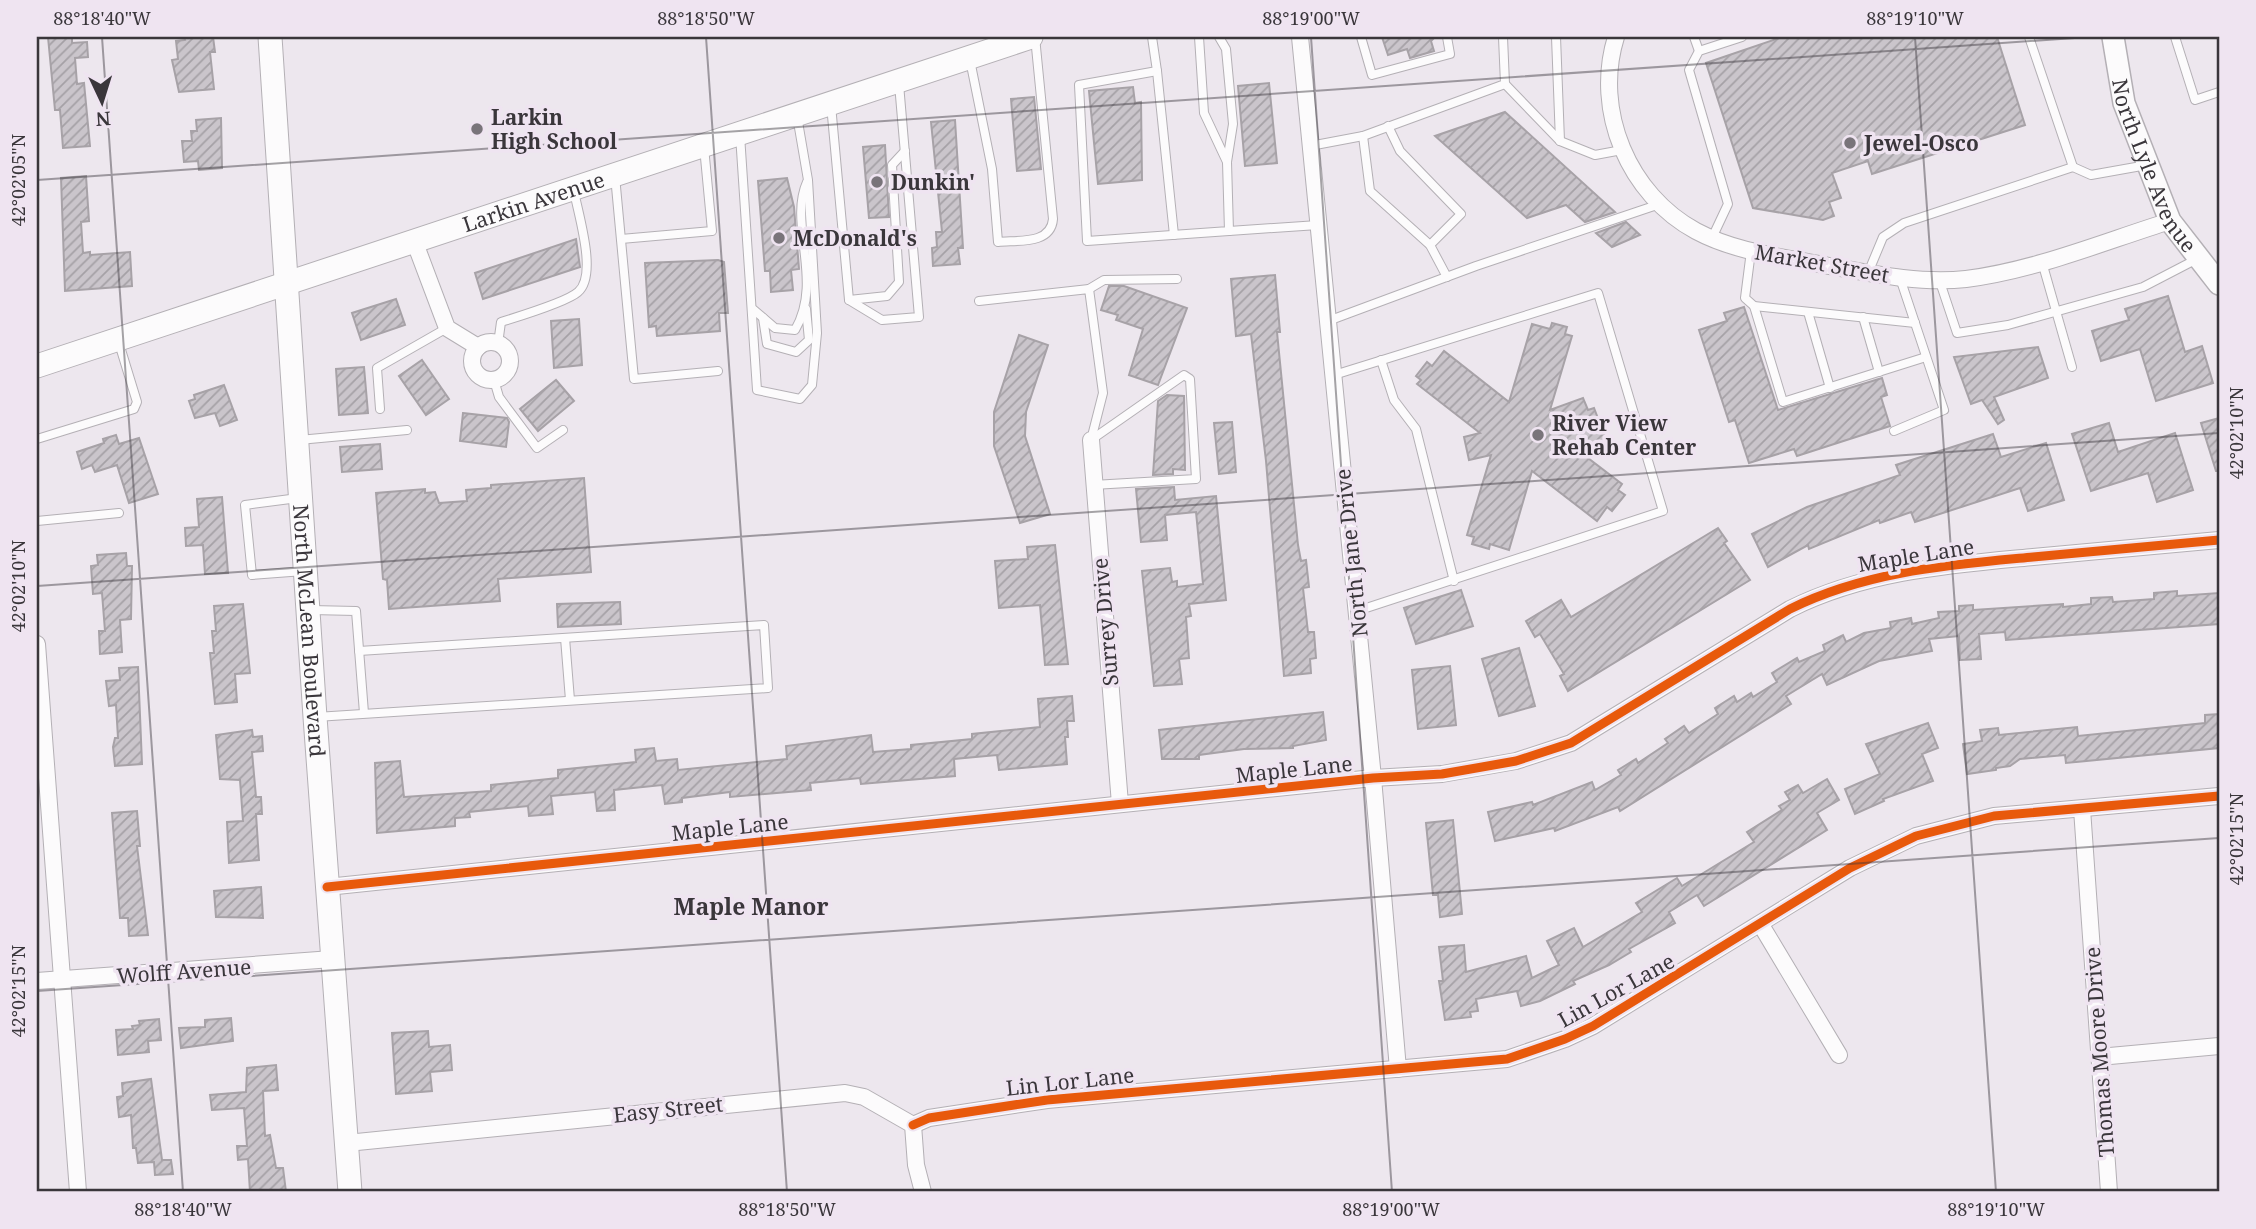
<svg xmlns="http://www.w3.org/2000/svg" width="2256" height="1229" font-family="'Noto Serif',serif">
<defs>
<pattern id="building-hatch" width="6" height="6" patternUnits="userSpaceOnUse" patternTransform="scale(1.75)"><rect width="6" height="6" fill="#cac5cb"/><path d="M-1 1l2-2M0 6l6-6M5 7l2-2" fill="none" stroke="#a5a1a6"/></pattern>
</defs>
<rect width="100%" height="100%" fill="#ede7ee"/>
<!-- building -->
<g fill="url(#building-hatch)" stroke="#a7a2a7" stroke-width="2">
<path d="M48 37H72V43L87 42 88 57 75 58 77 84 84 83 90 146 63 148 60 110H55Z"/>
<path d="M184 37H213L215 52H210L214 89 179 92 172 60 178 59 176 41 185 40Z"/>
<path d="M1382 37H1435L1431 41 1434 51 1410 58 1407 49 1388 55Z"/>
<path d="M1782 37H1997L2025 125 1872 174 1868 161 1832 173 1841 198 1829 202 1834 216 1823 220 1753 208 1706 63Z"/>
<path d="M1269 83 1277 163 1245 166 1238 86Z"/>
<path d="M1133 87 1135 103 1141 102 1142 180 1098 184 1089 91Z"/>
<path d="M1034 97 1041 169 1017 171 1011 99Z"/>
<path d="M1505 112 1615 212 1585 222 1566 205 1527 218 1435 136Z"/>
<path d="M221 118 222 168 199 170 198 161 184 162 182 141H192L191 131H197L196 120Z"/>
<path d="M955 120 963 248H958L960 264 933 266 932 248 937 247 936 232H942L931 122Z"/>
<path d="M885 145 889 217 869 218 863 147Z"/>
<path d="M86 176 89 221 81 222 83 253 90 252V255L130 252 132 286 65 291 61 178Z"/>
<path d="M787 178 794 207 799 269 791 270 793 290 771 292 770 271H765L758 181Z"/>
<path d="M1626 222 1640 235 1612 247 1596 233Z"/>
<path d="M576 239 580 267 483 299 475 273Z"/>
<path d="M718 260 724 262 728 313H719L720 331 657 336 656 326 649 327 645 263Z"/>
<path d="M1275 275 1280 332H1277L1298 545 1301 561 1306 560 1309 587 1303 588 1308 632H1314L1316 658 1310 659 1311 673 1284 676 1266 461 1251 334 1236 336 1231 279Z"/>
<path d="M1109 286H1124L1187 308 1158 385 1129 375 1143 329 1116 320 1118 315 1101 310Z"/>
<path d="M2168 296 2185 352 2202 346 2213 383 2156 401 2140 349 2101 361 2092 331 2129 320 2125 309Z"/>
<path d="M396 299 405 325 361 340 352 313Z"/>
<path d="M1744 307 1778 410 1882 378 1887 395 1881 397 1890 426 1797 456 1794 449 1749 463 1735 420 1729 422 1699 330 1727 321 1724 313Z"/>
<path d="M579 319 582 365 554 368 551 321Z"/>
<path d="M1552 323 1567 327 1565 334 1572 336 1550 410 1583 398 1588 410 1594 408 1610 450 1588 458 1622 484 1618 490 1625 495 1612 511 1607 507 1597 521 1532 471 1509 550 1490 544 1489 549 1472 544 1474 537 1467 535 1491 455 1469 460 1464 437 1480 433 1417 384 1421 380 1416 376 1427 362 1432 366 1444 351 1509 402 1532 324 1550 329Z"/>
<path d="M1019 335 1048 345 1026 412 1025 436 1050 514 1020 523 994 446V412Z"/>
<path d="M2038 347 2048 378 1994 397 2004 420 1998 424 1982 400 1971 404 1954 357Z"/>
<path d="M422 360 449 399 426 415 399 376Z"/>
<path d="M364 367 368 413 339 415 336 369Z"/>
<path d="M556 380 574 401 538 431 520 409Z"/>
<path d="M224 385 237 420 220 426 215 413 195 418 189 401 195 399 194 395Z"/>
<path d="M1167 395 1184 396 1185 470 1173 469V474L1153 475 1158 401Z"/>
<path d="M463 413 507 418 509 422 506 447 460 441Z"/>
<path d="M2219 418V471H2216L2201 423Z"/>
<path d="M1232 422 1236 472 1219 474 1214 423Z"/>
<path d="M2109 423 2118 452 2175 433 2193 490 2157 502 2148 473 2091 491 2072 434Z"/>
<path d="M1993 434 2001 457 2046 443 2064 500 2028 511 2020 488 1915 522 1911 512 1880 523 1879 520 1809 549 1808 545 1768 567 1752 534 1807 507 1900 475 1896 465Z"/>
<path d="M116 435 119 444 139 438 158 494 129 503 117 465 95 472 92 465 82 469 77 452 104 443 103 439Z"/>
<path d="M380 444 382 469 342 472 340 447Z"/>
<path d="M584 478 591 572 498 579 500 601 389 609 387 580 383 579 376 493 425 489V493L435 492 439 503 467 501 466 490 491 488V485Z"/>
<path d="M1174 487 1175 500 1216 496 1226 600 1189 604 1191 616 1186 617 1189 658 1179 659 1182 684 1154 686 1142 571 1170 568 1172 582 1177 581V587L1203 584 1196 512 1165 515 1167 540 1141 542 1136 489Z"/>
<path d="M222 497 228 573 205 574 203 545 186 546 185 528 199 527 197 499Z"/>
<path d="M1718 528 1727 541 1724 543 1750 580 1568 691 1560 676 1564 674 1540 634 1535 637 1526 621 1561 600 1571 617Z"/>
<path d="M1055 545 1068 664 1045 665 1040 605 999 608 995 561 1028 559 1027 547Z"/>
<path d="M126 553 127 566H132L131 619 120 620 122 652 100 654 99 631H105L102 593 93 594 91 566 98 565 97 555Z"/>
<path d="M1461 590 1473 626 1416 644 1404 608Z"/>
<path d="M2177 591V596L2219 593V624L2006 640 2005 632 1979 634 1981 659 1960 660 1959 636 1929 639 1932 651 1879 661 1827 685 1822 674 1786 696 1791 704 1620 811 1618 807 1555 831 1554 828 1495 841 1488 812 1532 802 1533 805 1592 782 1595 790 1621 775 1618 770 1636 759 1638 763 1668 743 1665 739 1684 726 1689 733 1718 714 1715 708 1734 696 1737 702 1751 693 1753 697 1777 682 1772 673 1797 658 1799 662 1825 651 1823 645 1843 635 1846 642 1864 633 1891 628 1890 622 1911 618 1912 624 1939 618 1938 612 1959 611V606L1973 605V610L2063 604V607L2091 604V598L2112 597 2113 602 2154 599V593Z"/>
<path d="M620 602 621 624 558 627 557 604Z"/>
<path d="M243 604 250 673 235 674 237 702 215 704 210 653H214L212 631H216L214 606Z"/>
<path d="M1519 648 1535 706 1499 716 1482 659Z"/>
<path d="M1450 666 1456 725 1418 729 1412 670Z"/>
<path d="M138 667 142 764 115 766 113 747 115 738H118L116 705 109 706 106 681 120 680 119 668Z"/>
<path d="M1072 696 1074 721H1067L1068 737H1065L1067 764 999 770 997 755 954 759 955 776 861 784 860 778 810 783 811 790 730 797V792L682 798V802L665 804 662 785 614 790 615 810 597 811 595 792 551 796 553 814 529 816 528 806 469 812 470 817 455 818V826L377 833 375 763 400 761 404 797 491 791V785L558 778V770L636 762 635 750 654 748 656 761 677 759 678 770 787 759 786 746 871 735 873 752 911 749V745L972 739V734L1040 727 1038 699Z"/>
<path d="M1323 712 1326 740 1293 746V748L1244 749 1199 755V759H1162L1159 730Z"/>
<path d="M2219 714V748L2066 763 2065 755 2020 759 2010 766 1996 768V770L1967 774 1963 744 1982 741 1980 730 1998 728 1999 735 2077 727 2078 736 2205 723V715Z"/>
<path d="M1928 723 1938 748 1922 754 1933 781 1883 799 1884 801 1855 814 1845 789 1880 774 1866 744Z"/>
<path d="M252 730 253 737 262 736 263 751 252 752 256 797H261L262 814H256L259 860 229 863 227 822 243 821 240 780 220 779 216 735Z"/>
<path d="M1827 779 1839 800 1817 813 1827 830 1704 906 1697 895 1669 912 1675 923 1629 949 1631 952 1609 965 1573 981 1575 984 1540 1001 1521 1006 1517 991 1476 999 1478 1011 1470 1012 1471 1017 1445 1020 1439 981H1443L1439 947 1464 945 1466 972 1526 956 1532 978 1559 965 1547 941 1574 928 1583 947 1642 912 1636 903 1677 878 1682 886 1754 842 1747 832 1782 810 1779 806 1790 800 1785 792 1798 785 1803 793Z"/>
<path d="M137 811 140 846H137L148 935 129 936 128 918H120L112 813Z"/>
<path d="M1453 820 1462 914 1440 917 1438 895H1433L1426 823Z"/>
<path d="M261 887 263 918 216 917 214 891Z"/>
<path d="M231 1018 233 1041 181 1048 179 1028 205 1027V1020Z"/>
<path d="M159 1019 161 1040 148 1041 149 1052 118 1055 116 1030 133 1029 132 1026 140 1025 139 1021Z"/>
<path d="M428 1031 429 1047 450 1045 452 1070 430 1072 432 1091 396 1094 392 1033Z"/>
<path d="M276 1065 278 1090 263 1091 265 1136 270 1135 276 1168H283L286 1192H250L248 1159 238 1160 237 1146H247L244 1108 212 1110 210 1095 246 1092 247 1068Z"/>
<path d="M151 1079 162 1160H171L173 1174 155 1175 154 1162 138 1163 136 1148H133L131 1115 119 1117 117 1097 123 1096 122 1083Z"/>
</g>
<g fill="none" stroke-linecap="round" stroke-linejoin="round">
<!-- service casing -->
<g stroke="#b4b0b5" stroke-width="10">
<g id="service">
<path d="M1152 37 1157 71 1079 85 1087 241 1229 231 1227 162 1233 124 1226 49 1219 37"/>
<path d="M1199 37 1204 113 1227 162"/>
<path d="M1361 37 1372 75 1450 54 1447 37"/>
<path d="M1556 37 1560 141"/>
<path d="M1694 37 1699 51"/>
<path d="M2175 37 2195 100 2219 92"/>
<path d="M970 60 992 169 998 242C1017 240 1051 245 1053 219L1035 37"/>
<path d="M1157 71 1174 235"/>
<path d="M1505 84 1560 141 1595 155 1622 150"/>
<path d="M831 105 849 300 882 320 919 317 899 84"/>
<path d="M1388 126 1400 151 1461 214 1430 245"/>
<path d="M740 135 757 390 800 399 812 385 817 333 808 180 797 116"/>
<path d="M1363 136 1370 191 1430 245 1447 277"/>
<path d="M1310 146 1363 136 1505 84 1503 37"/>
<path d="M2073 167 2091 175 2147 165"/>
<path d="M615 176 634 379 718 371"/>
<path d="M1229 231 1318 225"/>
<path d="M1712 238 1728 204 1689 70 1699 51 1742 37"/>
<path d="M621 239 712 231 704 147"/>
<path d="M1751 251 1745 298 1754 306 1915 323"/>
<path d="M2042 262 2072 367"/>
<path d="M1868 273 1883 237 1904 223 2073 167 2029 37"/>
<path d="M1939 279 1957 333 2008 325 2143 287 2197 259"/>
<path d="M1089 289 1104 280 1177 279"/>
<path d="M849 300 887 296 899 282 892 165 905 151"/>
<path d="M979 301 1089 289 1103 393 1091 440"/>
<path d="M1754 306 1783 402 1926 357"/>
<path d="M754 310 775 328 795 330C824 281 788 224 807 182"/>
<path d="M1808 312 1830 388"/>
<path d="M1863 317 1879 372"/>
<path d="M763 318 767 344 796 352 809 340 806 309"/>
<path d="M1328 321 1476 266 1660 204"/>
<path d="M498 344 501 322C517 317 567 302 578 292 598 275 578 214 574 191"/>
<path d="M1381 360 1394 400 1416 429 1454 581"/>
<path d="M1334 375 1598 293 1663 511 1357 611"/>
<path d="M494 380 499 397 537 448 563 430"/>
<path d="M380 409 377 368 447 328"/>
<path d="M1894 431 1944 410 1900 278"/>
<path d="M37 439 134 409 137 402 118 340"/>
<path d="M299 440 407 430"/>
<path d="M1091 440 1184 375 1190 379 1196 479 1093 485"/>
<path d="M298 498 245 505 252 575 304 571"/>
<path d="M37 521 119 513"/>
<path d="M311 610 356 611 364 713"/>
<path d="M565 638 570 700"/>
<path d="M316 717 768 688 764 625 359 651"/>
</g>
</g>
<!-- minor casing -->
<g stroke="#b4b0b5" stroke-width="18">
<g id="minor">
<path d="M1300 37 1373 778 1398 1069"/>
<path d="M1616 37C1593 111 1629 195 1696 231 1737 253 1785 257 1829 266 1873 274 1921 284 1966 279 2036 270 2103 242 2170 221"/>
<path d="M415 243 447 328 478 347"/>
<circle cx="491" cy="361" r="19"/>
<path d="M1091 440 1120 804"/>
<path d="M37 644 78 1192"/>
<path d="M2082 809 2109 1192"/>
<path d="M327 887 1373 778 1442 774 1516 761 1571 743 1790 609C1866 571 1949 565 2033 557 2095 551 2157 546 2219 540"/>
<path d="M1761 925 1839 1055"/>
<path d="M37 981 332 959"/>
<path d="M2099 1057 2219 1046"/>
<path d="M913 1125 929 1118 1047 1100 1507 1059 1565 1039 1593 1026 1850 868 1916 836 1994 816 2219 796"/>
<path d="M347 1143 845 1093 864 1097 913 1125 916 1165 923 1192"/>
</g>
</g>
<!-- tertiary casing -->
<g stroke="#b4b0b5" stroke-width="24">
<g id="tertiary">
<path id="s1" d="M2113 37 2124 103 2170 221 2219 284"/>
</g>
</g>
<!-- secondary casing -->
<g stroke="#b4b0b5" stroke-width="25">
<g id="secondary">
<path id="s2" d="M270 37 315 717 350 1192"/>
<path id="s3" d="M37 366 1031 37"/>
</g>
</g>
<!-- service -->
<use href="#service" stroke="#fcfbfc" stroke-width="8"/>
<!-- minor -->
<use href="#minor" stroke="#fcfbfc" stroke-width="16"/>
<!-- tertiary -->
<use href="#tertiary" stroke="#fcfbfc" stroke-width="21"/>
<!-- secondary -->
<use href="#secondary" stroke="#fcfbfc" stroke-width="23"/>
<!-- cycleway casing -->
<g stroke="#efe4f1" stroke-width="13">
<g id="cycleway">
<path d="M327 887 1373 778 1442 774 1516 761 1571 743 1790 609C1866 571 1949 565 2033 557 2095 551 2157 546 2219 540"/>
<path d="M913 1125 929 1118 1047 1100 1507 1059 1565 1039 1593 1026 1850 868 1916 836 1994 816 2219 796"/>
</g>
</g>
<!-- cycleway -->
<use href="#cycleway" stroke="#e8590c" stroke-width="9"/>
</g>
<!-- ticks -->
<path fill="none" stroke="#3a363b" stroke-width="2" stroke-opacity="0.45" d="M102 37 183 1192M706 37 787 1192M1311 37 1392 1192M1915 37 1996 1192M37 180 2089 37M37 586 2219 433M37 991 2219 838"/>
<!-- markers -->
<g fill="#79747a" stroke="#efe4f1" stroke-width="2.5">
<circle cx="477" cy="129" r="7"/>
<circle cx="1850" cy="143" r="7"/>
<circle cx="877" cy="182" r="7"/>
<circle cx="779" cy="238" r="7"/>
<circle cx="1538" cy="435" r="7"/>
</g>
<g text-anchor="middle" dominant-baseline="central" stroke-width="7" stroke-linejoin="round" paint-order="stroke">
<!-- poi labels -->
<g font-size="21" font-weight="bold" fill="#3a363b" stroke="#efe4f1" text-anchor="start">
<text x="491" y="117">Larkin<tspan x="491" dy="24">High School</tspan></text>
<text x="1864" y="143">Jewel-Osco</text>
<text x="891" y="182">Dunkin'</text>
<text x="793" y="238">McDonald's</text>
<text x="1552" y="423">River View<tspan x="1552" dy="24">Rehab Center</tspan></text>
</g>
<!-- street labels -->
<g font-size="21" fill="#3a363b" stroke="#efe4f1">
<text stroke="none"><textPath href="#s1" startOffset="136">North Lyle Avenue</textPath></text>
<text stroke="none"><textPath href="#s3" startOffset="523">Larkin Avenue</textPath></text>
<text transform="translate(1822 263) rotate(10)">Market Street</text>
<text transform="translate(1351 553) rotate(-96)">North Jane Drive</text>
<text transform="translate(1916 555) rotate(-9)">Maple Lane</text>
<text transform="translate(1105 622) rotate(-95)">Surrey Drive</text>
<text stroke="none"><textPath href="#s2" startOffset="595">North McLean Boulevard</textPath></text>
<text transform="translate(1294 769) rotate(-6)">Maple Lane</text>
<text transform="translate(730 827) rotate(-6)">Maple Lane</text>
<text transform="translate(184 971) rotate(-4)">Wolff Avenue</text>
<text transform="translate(1616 990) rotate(-29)">Lin Lor Lane</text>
<text transform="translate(2099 1052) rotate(-94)">Thomas Moore Drive</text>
<text transform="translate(1070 1081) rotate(-6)">Lin Lor Lane</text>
<text transform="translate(668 1109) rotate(-6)">Easy Street</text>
</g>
<!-- neighbourhood labels -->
<g font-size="23" font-weight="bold" fill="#3a363b" stroke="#efe4f1">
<text x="751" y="906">Maple Manor</text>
</g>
</g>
<!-- border -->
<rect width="2256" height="1229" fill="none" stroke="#efe4f1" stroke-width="77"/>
<!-- north arrow -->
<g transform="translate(102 102) rotate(176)" stroke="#efe4f1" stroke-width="5" paint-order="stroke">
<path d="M0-5L12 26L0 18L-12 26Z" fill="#3a363b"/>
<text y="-10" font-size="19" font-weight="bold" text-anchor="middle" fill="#3a363b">N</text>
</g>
<rect x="38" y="38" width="2180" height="1152" fill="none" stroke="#3a363b" stroke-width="2.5"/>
<g font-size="18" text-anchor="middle" fill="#3a363b">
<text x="102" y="25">88°18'40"W</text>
<text x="706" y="25">88°18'50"W</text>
<text x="1311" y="25">88°19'00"W</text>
<text x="1915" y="25">88°19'10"W</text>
<text transform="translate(19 180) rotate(-90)" y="6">42°02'05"N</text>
<text transform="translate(2237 433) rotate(-90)" y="6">42°02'10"N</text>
<text transform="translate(19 586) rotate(-90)" y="6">42°02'10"N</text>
<text transform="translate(2237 839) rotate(-90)" y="6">42°02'15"N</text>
<text transform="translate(19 991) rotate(-90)" y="6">42°02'15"N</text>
<text x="183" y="1216">88°18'40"W</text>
<text x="787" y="1216">88°18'50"W</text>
<text x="1391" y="1216">88°19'00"W</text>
<text x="1996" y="1216">88°19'10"W</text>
</g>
</svg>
